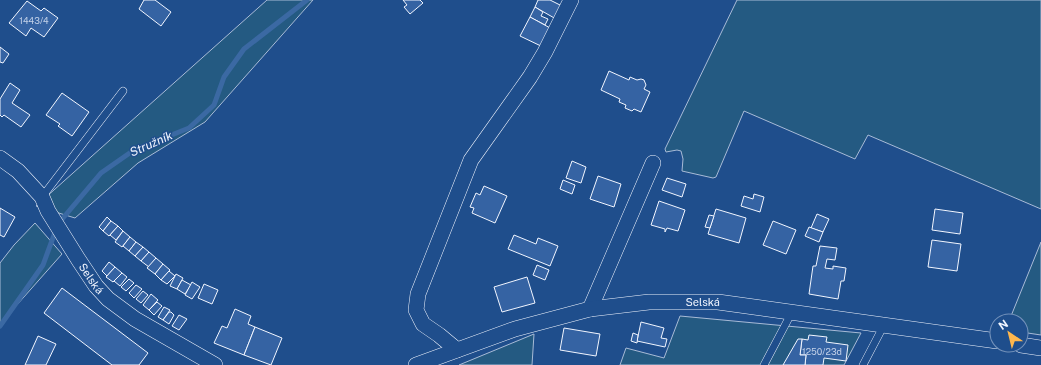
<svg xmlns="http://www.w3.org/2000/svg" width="1041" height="365" font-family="'Public Sans',sans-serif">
<rect width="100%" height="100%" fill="#1f4e8c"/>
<!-- green -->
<g fill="#245a82" stroke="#a8bbd7">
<path d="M267 0H313L205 122 138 163 75 218 36 206Z"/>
<path d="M737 0H1041V209L868 135 855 159 744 111 716 177 713 178 682 171 683 159 681 151 677 150 666 152 665 149Z"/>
<path d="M35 223 62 254 0 324V263L14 245Z"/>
<path d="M1041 242V335L1021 332V321H1009Z"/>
<path d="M680 316 861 333 844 365H620L626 348 664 358Z"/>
<path d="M534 334 532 365H459Z"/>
</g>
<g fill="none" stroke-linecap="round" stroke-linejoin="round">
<!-- stream -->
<path stroke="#3b69a3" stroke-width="5" d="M0 326 43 265 58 224 101 173 134 150 189 128 214 105 224 77 244 49 307 0"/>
</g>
<!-- building -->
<g fill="#3563a3" stroke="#f2f6ff">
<path d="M144 0H155L171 12 161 26 139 9Z"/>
<path d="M403 0H420L423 3 410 14 404 7 407 5Z"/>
<path d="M538 0H550L562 6 556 19 535 7Z"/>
<path d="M27 1 41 11 44 8 58 18 44 37 31 28 26 36 9 23Z"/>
<path d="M535 7 543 12 541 16 548 19 545 25 530 17Z"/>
<path d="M530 17 552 29 543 47 520 36Z"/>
<path d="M0 47 9 54 3 63 0 62Z"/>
<path d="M609 71 629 80 630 77 637 80 641 79 644 80 646 85 644 89 650 92 641 112 634 109 632 111 625 108 626 105 619 102 620 99 601 90Z"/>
<path d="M10 83 20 90 12 103 30 115 21 127 4 115 2 117 0 115V99Z"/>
<path d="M62 93 89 112 72 136 58 126 60 124 46 115Z"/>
<path d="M572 161 586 167 581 183 566 178Z"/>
<path d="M598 176 621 184 614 207 590 199Z"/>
<path d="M667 178 686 184 682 197 662 190Z"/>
<path d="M563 180 575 185 572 194 560 189Z"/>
<path d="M484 186 507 196 495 223 472 213 474 208 470 207 476 193 480 195Z"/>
<path d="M754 194 764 197 760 212 741 206 744 196 753 199Z"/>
<path d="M659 201 685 210 678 231 667 228 665 232V229L651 225Z"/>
<path d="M0 208 15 217 4 237 0 235Z"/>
<path d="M716 209 746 218 739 243 708 234Z"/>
<path d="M935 209 963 213 960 234 932 230Z"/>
<path d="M817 214 829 219 823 232 811 228Z"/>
<path d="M709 215 714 216 710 228 705 227Z"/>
<path d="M107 217 111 221 103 231 99 227Z"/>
<path d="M111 221 118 226 109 236 103 231Z"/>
<path d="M773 221 796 230 786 254 763 245Z"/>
<path d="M118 226 123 231 116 240 110 235Z"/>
<path d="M809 227 823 232 819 242 805 236Z"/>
<path d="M123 231 130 237 122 247 115 242Z"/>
<path d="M514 235 536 244 538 238 558 246 550 266 508 249Z"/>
<path d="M130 237 136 242 129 251 123 246Z"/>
<path d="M932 240 961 244 957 271 928 267Z"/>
<path d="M136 242 143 247 135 256 129 251Z"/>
<path d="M820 246 837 248 835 260 827 259 825 268 833 269V266L846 268 844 281H841L838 299 809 294 813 266H816Z"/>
<path d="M143 247 149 252 141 261 135 256Z"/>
<path d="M149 252 156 258 149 267 141 261Z"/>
<path d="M156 258 163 264 155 274 147 268Z"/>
<path d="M109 262 115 267 107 276 102 271Z"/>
<path d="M163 264 170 270 161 280 155 274Z"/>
<path d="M537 265 549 270 545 280 533 275Z"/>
<path d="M115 267 122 273 113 282 106 277Z"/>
<path d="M169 271 175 276 167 284 161 280Z"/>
<path d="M122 273 127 277 120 286 114 281Z"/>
<path d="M176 274 183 278 177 289 170 286Z"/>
<path d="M527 277 535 303 502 312 494 287Z"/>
<path d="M129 279 134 283 126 291 121 287Z"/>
<path d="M182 280 191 285 185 294 177 289Z"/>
<path d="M192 282 200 287 192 299 185 295Z"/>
<path d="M204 284 218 290 212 304 198 298Z"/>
<path d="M136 285 142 289 134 298 129 293Z"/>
<path d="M62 288 148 353 139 365H112L44 313Z"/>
<path d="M143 291 148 295 141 303 136 299Z"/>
<path d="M151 294 158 300 149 310 143 305Z"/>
<path d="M157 302 162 306 154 315 149 310Z"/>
<path d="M164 307 170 310 163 320 158 317Z"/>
<path d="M235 309 251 316 248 324 255 327 244 355 214 343 222 326 227 328Z"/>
<path d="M169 312H171L174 315 169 324 163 320Z"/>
<path d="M179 315 187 319 179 330 172 326Z"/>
<path d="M641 322 664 328 661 338 667 339 665 347 637 341Z"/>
<path d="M255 327 282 338 271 365 244 355Z"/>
<path d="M564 328 600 334 596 356 560 350Z"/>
<path d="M633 333 638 335 637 343 631 341Z"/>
<path d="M809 335 827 337 826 342 848 345 846 361 824 358 823 365H805L806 355H800L802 339 808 340Z"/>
<path d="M38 336 56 344 46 365H25Z"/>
<path d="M798 339H802L800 355H806L805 365H783Z"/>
</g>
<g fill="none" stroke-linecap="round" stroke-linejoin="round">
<!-- lane casing -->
<g stroke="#f2f6ff" stroke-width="8">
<g id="lane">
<path d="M42 197 123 91"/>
<path d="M764 365 792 312"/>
<path d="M863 365 884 325"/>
</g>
</g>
<!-- street casing -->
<g stroke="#f2f6ff" stroke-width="16">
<g id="street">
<path id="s1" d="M0 158 18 171 42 197 48 211 78 259 96 286 108 299 135 319 215 365"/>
<path d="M590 309 653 163"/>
<path d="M1021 345 1041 348"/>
<path d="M457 350 439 335 423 324 416 310 418 294 471 160 530 77 545 52 571 0"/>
<path id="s2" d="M416 365 515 329 590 309 649 302H718L997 341"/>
</g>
</g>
<!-- lane -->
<use href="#lane" stroke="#1f4e8c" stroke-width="7"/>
<!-- street -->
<use href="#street" stroke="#1f4e8c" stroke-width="15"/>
</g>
<g text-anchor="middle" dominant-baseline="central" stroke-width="3" stroke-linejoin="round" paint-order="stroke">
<!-- number labels -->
<g font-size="9" fill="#c3d1e8">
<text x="34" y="20">1443/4</text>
<text x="822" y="351">1250/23d</text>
</g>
<!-- street labels -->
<g font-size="11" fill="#f2f6ff" stroke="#1f4e8c">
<text stroke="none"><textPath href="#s1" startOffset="153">Selská</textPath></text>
<text stroke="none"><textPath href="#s2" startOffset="296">Selská</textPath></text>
</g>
<!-- water labels -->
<g font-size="12" font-style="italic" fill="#f2f6ff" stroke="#1f4e8c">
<text transform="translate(151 144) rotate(-24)">Stružník</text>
</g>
</g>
<!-- north arrow -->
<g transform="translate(1009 333) rotate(325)"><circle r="19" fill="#1f4e8c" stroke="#7391ba"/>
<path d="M0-3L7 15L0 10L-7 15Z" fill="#ffb74d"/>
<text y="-6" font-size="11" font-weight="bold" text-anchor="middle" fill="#f2f6ff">N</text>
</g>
</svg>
